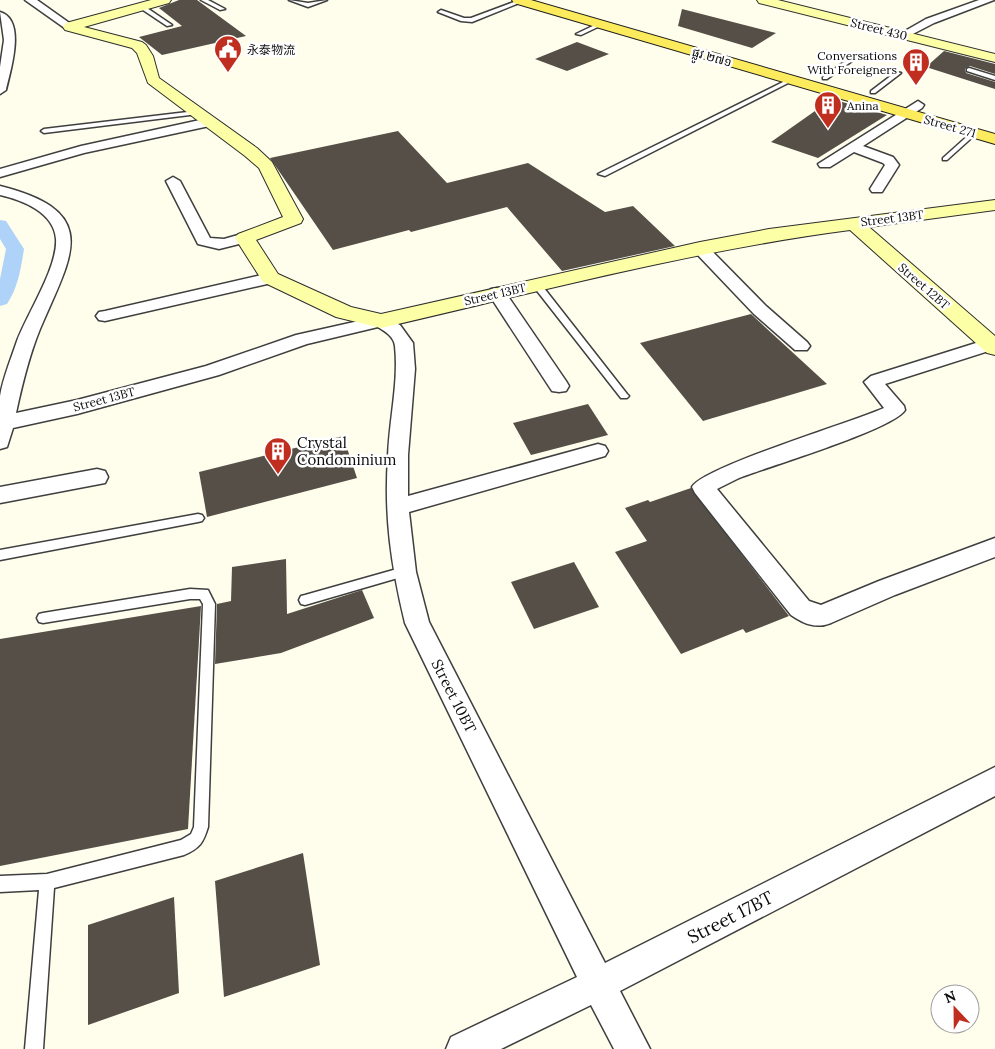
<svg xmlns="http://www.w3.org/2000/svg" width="995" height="1049" font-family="Lora,'Noto Sans SC','Noto Sans Khmer',serif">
<rect width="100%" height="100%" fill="#fffeec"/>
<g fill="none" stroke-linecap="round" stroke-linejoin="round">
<!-- canal -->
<path fill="#afd3f8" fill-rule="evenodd" d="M0 220 6 221 24 249C21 268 18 288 7 304L0 306V279L6 249 0 239Z"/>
</g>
<!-- building -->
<g fill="#554f48">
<path d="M179 0H197L246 36 162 55 139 37 182 26 159 8Z"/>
<path d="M682 9 776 33 752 48 678 26Z"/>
<path d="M577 42 609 54 567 71 535 59Z"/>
<path d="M944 51 995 64V74L970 66 965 69 966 73 995 82V89L926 67Z"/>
<path d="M832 99 887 115 818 158 771 142Z"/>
<path d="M398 131 447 183 528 163 605 212 633 206 675 246 562 271 507 207 411 232 409 230 333 250 270 158Z"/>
<path d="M751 314 827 384 703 421 640 343Z"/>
<path d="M588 404 608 435 531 455 513 423Z"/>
<path d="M343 436 357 478 207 517 199 472Z"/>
<path d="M691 488 789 616 746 633 743 629 681 654 615 552 647 541 625 508 648 500 650 502Z"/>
<path d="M286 559 287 614 362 590 374 618 281 653 215 664 217 604 231 601 232 567Z"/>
<path d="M574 562 599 607 534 629 511 582Z"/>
<path d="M201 606 188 829 0 866V639Z"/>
<path d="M303 853 320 965 224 997 215 881Z"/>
<path d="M174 897 179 993 88 1025V925Z"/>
</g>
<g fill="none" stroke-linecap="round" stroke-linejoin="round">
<!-- lane casing -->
<g stroke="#3f3f3f" stroke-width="3">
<g id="lane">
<path d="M201 0H208L225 9 220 10Z"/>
<path d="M289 0 308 3 327 0 308 7Z"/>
<path d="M519 0 524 1 472 22 461 21 438 12 441 10 464 18H471Z"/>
<path d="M142 5 144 6 172 25 167 26 140 8Z"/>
<path d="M599 23 604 24 581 35 576 34Z"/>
<path d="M847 60 852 61 827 79H823V77Z"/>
<path d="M969 68 995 76V80L967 71V69Z"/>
<path d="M896 72 901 73 875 93H871V91Z"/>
<path d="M789 79 794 80 605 176 598 174Z"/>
<path d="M196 111 198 112V114L44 133 41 131 44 129Z"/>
<path d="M972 132 977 133 947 160H943V158Z"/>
<path d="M537 282 540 283 627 394 629 396 627 398H621L534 287 533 285Z"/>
<path d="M198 514 202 515 204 518 202 521 198 522 0 560V550Z"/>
<path d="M404 567 408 569 410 572 408 575 305 605 301 604 299 600 301 596 305 595Z"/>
<path d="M190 589 208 590 215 604 208 827C203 843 200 848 184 855L54 888 43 1049H25L39 890 0 892V876L47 874 181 840 191 834 194 827 203 604 200 599H190L43 623 39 622 37 618 39 614 43 613Z"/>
</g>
</g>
<!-- street casing -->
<g stroke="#3f3f3f" stroke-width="3">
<g id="street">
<path d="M25 0H37L75 27 74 29H66Z"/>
<path d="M979 0H994L934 23 907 37H899L898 35 926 19Z"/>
<path d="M0 12C27 20 10 72 6 90L0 94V67L4 40Z"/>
<path d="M918 101 924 105 922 108 863 146 893 157 899 165 882 192H872L870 189 885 165 883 163 854 152 830 167H820L818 164Z"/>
<path d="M209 118 214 119 216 122 214 125 84 153 0 177V169L81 146Z"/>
<path d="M173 177 180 181 210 238 224 239 245 233 253 238 251 241 219 249 198 244 166 181Z"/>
<path d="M0 186C104 212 71 256 40 329 29 356 22 385 16 413L77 400 206 366 296 335 381 316 400 325 413 343 415 369 408 455V496L598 444 605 446 608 451 605 456 409 512 416 572 429 622 605 963 995 767V796L620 991 650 1049H614L591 1005 501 1049H446L451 1037 577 977 405 623C391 565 384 516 388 457 389 420 399 383 395 346 394 337 386 332 378 327L307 344 219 375 77 414 13 428 7 447 0 449C0 432 0 413 0 396 3 378 11 359 17 341 27 314 58 267 56 239 54 212 22 200 0 195Z"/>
<path d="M700 243 706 245 766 306 807 342 810 346 807 350H795L754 314 694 251 692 248Z"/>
<path d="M270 273 276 274 278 278 276 282 105 321 99 320 96 316 99 312 105 311Z"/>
<path d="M497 288 503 289 566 381 569 386 566 391 559 392 552 391 488 293 491 289Z"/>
<path d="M995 337V349L885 384 904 406 905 410C894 429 767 467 739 478L717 489 809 601 821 605 879 581 995 538V557L895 595 831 623C816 629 804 624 791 615L695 493 692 487C703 467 853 422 884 408L864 382 871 376Z"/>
<path d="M97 469 105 471 108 477 105 483 0 503V487Z"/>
</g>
</g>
<!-- secondary casing -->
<g stroke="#2e2e2e" stroke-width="2">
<g id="secondary">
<path d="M151 0H171L169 3 84 27 142 42 146 45 153 56 159 78 257 148 272 162 303 219 301 223 256 240 278 274 351 307 381 314 700 242 769 229 995 200V210L869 227 995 336V355L987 353 850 230C691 251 537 292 381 328L336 317 263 282 235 238 238 234 283 217 259 168 245 156 148 83 137 53 132 48 65 30 63 27 66 23Z"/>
<path d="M757 0H778L995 54V62L759 3Z"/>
</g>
</g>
<!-- primary casing -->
<g stroke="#1d1d1d" stroke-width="2">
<path id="primary" d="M512 0H531L995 134V144L514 3Z"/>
</g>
<!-- lane -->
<use href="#lane" fill="#fff" fill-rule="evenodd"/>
<!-- street -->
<use href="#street" fill="#fff" fill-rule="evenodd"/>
<!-- secondary -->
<use href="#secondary" fill="#fdffa7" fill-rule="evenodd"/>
<!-- primary -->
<use href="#primary" fill="#fdeb5e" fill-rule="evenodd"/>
</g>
<!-- icons -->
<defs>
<g id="civic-pin" transform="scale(1.4375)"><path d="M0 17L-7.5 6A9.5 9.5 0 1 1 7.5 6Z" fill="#c02e20" stroke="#fff"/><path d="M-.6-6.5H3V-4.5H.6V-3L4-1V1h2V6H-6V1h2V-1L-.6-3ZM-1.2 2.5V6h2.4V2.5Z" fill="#fff"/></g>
<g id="building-pin" transform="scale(1.4375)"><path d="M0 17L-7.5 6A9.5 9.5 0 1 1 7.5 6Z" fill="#c02e20" stroke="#fff"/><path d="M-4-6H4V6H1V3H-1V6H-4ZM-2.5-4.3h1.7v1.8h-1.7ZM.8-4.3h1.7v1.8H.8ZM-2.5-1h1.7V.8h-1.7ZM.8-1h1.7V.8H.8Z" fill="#fff"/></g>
</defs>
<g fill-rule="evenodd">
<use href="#civic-pin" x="228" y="49"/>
<use href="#building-pin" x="916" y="62"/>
<use href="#building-pin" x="828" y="105"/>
<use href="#building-pin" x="278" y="451"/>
</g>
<g text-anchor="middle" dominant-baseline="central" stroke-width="5" stroke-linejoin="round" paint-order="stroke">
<!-- far-street labels -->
<g font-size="12" fill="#0c0c0c" stroke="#fff">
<text transform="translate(879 29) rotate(14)">Street 430</text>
<text transform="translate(712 57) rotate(16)">ផ្លូវ ២៧១</text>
<text transform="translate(950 126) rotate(16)">Street 271</text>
<text transform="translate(892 218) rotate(-7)">Street 13BT</text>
<text transform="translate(924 286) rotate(41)">Street 12BT</text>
<text transform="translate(495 294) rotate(-13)">Street 13BT</text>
<text transform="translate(104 399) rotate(-15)">Street 13BT</text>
</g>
<!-- far-poi labels -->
<g font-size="12" fill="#0c0c0c" stroke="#fff" text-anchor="start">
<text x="247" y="49">永泰物流</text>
<text x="897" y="55" text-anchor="end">Conversations<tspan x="897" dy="14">With Foreigners</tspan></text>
<text x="847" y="105">Anina</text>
</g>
<!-- poi labels -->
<g font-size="15" fill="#0c0c0c" stroke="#fff" text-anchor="start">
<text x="297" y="442">Crystal<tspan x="297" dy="17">Condominium</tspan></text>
</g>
<!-- street labels -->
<g font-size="15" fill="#0c0c0c" stroke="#fff">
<text transform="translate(454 696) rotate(63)">Street 10BT</text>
</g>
<!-- near-street labels -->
<g font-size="18" fill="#0c0c0c" stroke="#fff">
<text transform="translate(730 917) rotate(-27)">Street 17BT</text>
</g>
</g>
<!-- north arrow -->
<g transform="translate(955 1009) rotate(338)"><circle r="24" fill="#ffffff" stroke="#9e9e9e"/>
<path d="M0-4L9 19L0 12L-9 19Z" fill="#c02e20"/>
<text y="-8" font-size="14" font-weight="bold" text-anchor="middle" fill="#0c0c0c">N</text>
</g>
</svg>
